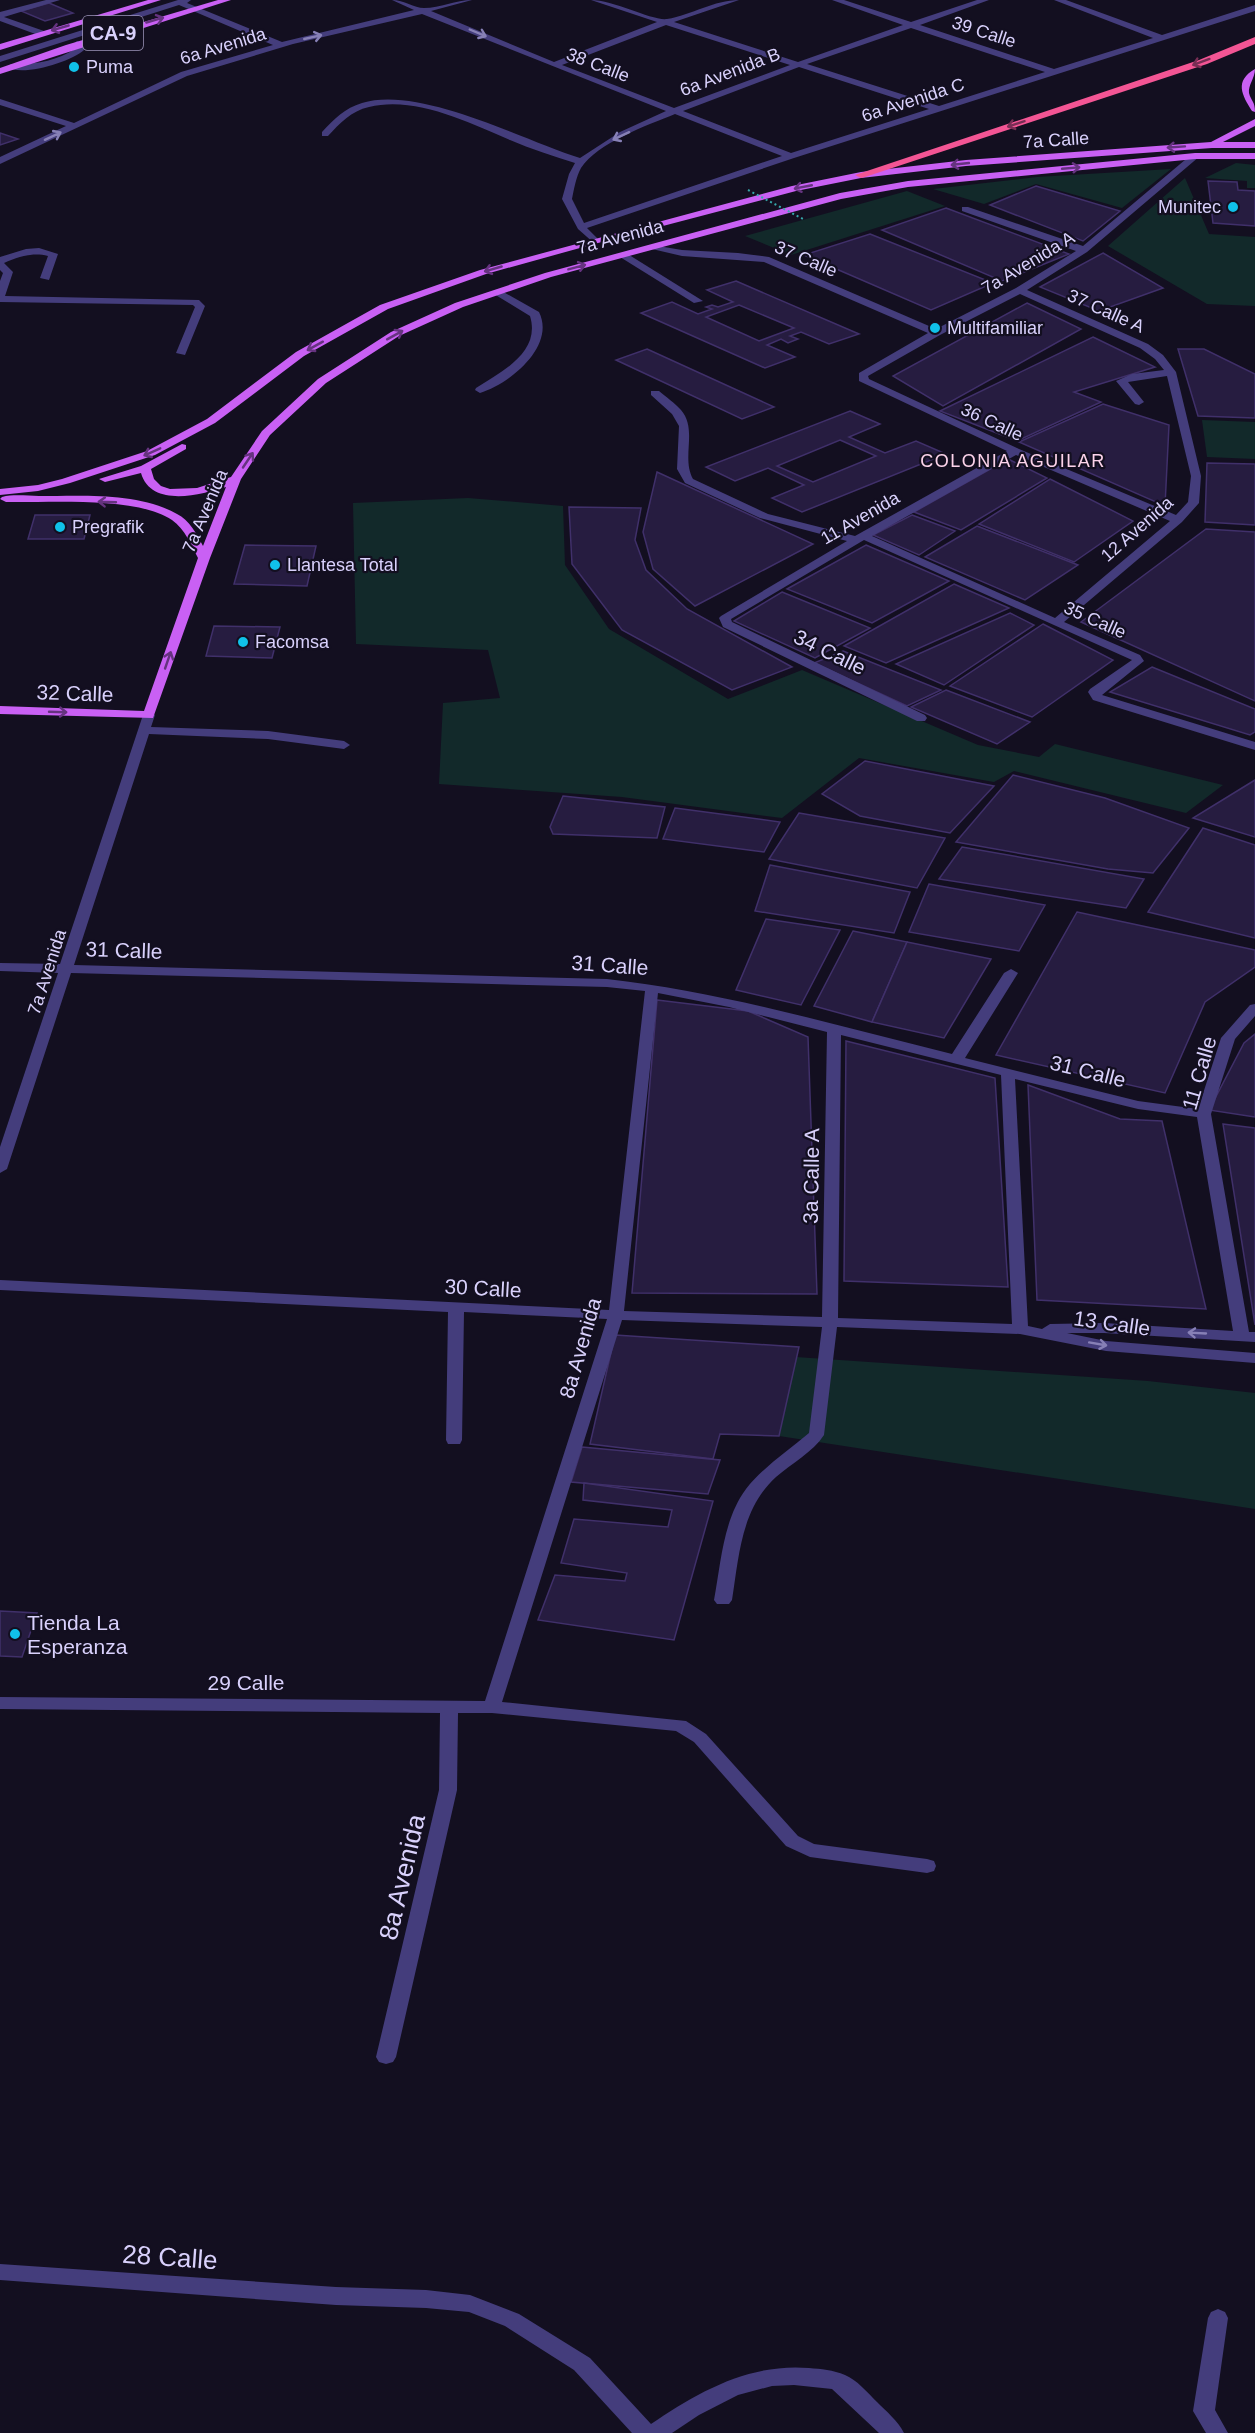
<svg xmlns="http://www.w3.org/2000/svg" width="1255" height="2433" font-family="Helvetica,sans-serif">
<rect width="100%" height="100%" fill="#130f20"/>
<!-- green -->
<g fill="#12292a">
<path d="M1236 163 1255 165V188H1247V181L1205 178Z"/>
<path d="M1171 169 1122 208 1036 184 984 204 933 189 1037 177Z"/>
<path d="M1185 178 1209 234 1255 237V306L1207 304 1108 246Z"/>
<path d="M907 191 945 206 791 255 745 236Z"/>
<path d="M1202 420 1255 422V459L1207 457Z"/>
<path d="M468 498 563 506 565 565 609 629 728 699 802 670 978 745 1039 757 1055 744 1223 785 1186 813 1014 771 994 782 859 758 782 818 622 797 439 784 443 703 500 698 488 650 356 644 353 503Z"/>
<path d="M796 1357 1148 1381 1255 1393V1509L779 1436Z"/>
</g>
<!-- building -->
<g fill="#261c40" stroke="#40306a" stroke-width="1.5" fill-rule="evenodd">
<path d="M49 3 73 13 45 21 21 11Z"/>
<path d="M0 133 18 139 0 145Z"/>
<path d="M1208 181 1237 182 1238 190 1255 191V226L1213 223Z"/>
<path d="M1036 186 1120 211 1083 241 990 205Z"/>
<path d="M946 208 1069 254 1002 281 882 230Z"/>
<path d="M870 234 993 283 931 310 804 255Z"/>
<path d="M1103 253 1163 288 1099 311 1040 287Z"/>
<path d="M736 281 859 334 829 344 801 332 790 336 798 339 788 343 781 339 767 345 795 357 765 368 641 313 672 302 698 314 712 309 706 307 712 305 718 307 733 302 707 290ZM739 305 794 328 759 341 706 317Z"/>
<path d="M1027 303 1081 329 943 406 893 376Z"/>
<path d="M1093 337 1155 367 1074 392 1101 402 1017 441 940 411Z"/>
<path d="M647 349 774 407 742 419 616 360Z"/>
<path d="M1178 349H1204L1255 374V418L1198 416Z"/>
<path d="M1103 404 1169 425 1165 506 1019 442Z"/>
<path d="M850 411 880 424 849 437 885 453 916 441 946 454 802 512 772 498 804 485 768 468 735 481 706 467ZM840 440 876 456 813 482 777 466Z"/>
<path d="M1008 459 1047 478 961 530 914 512Z"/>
<path d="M1207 463 1255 464V525L1205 522Z"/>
<path d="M657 472 813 544 695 606 653 569 643 532Z"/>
<path d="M1050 479 1133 521 1074 562 979 524Z"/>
<path d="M569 507 641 508 635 540 646 570 687 609 792 667 732 690 622 630 572 564Z"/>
<path d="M35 515H90L84 539H28Z"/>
<path d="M912 515 955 531 919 555 873 535Z"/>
<path d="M977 526 1078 565 1025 600 925 557Z"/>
<path d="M1206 529 1255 532V701L1081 622Z"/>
<path d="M245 545 316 546 307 586 234 584Z"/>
<path d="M866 545 949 581 872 623 787 589Z"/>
<path d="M954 584 1009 608 886 663 844 646Z"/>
<path d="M782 592 870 628 815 658 734 621Z"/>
<path d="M1010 613 1034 625 944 685 896 664Z"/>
<path d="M1043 624 1113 660 1032 717 950 686Z"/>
<path d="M214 626 280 627 272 658 206 656Z"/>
<path d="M843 651 941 690 907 706 814 663Z"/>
<path d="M1152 667 1255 709V732L1250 735 1110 692Z"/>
<path d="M946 690 1030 722 997 744 911 707Z"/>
<path d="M865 761 994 786 950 833 860 816 822 794Z"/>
<path d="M1013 775 1105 798 1189 828 1153 873 1108 869 956 842Z"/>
<path d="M1255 780V837L1193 818Z"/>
<path d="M563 796 665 807 657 838 553 834 550 827Z"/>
<path d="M675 808 780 822 764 852 663 839Z"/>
<path d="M799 813 945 838 917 888 769 859Z"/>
<path d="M1203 828 1255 845V938L1148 912Z"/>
<path d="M962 847 1144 879 1126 908 939 879Z"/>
<path d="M770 865 910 892 894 933 755 911Z"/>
<path d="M929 884 1045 905 1019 951 909 932Z"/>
<path d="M1077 912 1255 950V967L1205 1002 1165 1093 996 1055Z"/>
<path d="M766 919 840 930 801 1005 736 990Z"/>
<path d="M853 931 907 942 872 1022 814 1006Z"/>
<path d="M907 942 991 959 944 1038 872 1022Z"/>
<path d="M657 1000 748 1011 808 1037 817 1294 632 1293Z"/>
<path d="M1255 1034V1117L1209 1110 1244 1043Z"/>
<path d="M846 1041 995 1078 1008 1287 844 1281Z"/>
<path d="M1028 1085 1120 1119 1162 1121 1206 1309 1037 1300Z"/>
<path d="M1223 1124 1255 1128V1325Z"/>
<path d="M615 1335 799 1347 779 1436 720 1434 713 1459 590 1444Z"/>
<path d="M582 1447 720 1460 708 1494 571 1482Z"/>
<path d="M584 1483 713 1501 674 1640 538 1620 555 1575 625 1581 627 1573 561 1563 574 1519 668 1527 672 1510 583 1500Z"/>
<path d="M0 1611 37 1613 22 1657 0 1656Z"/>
</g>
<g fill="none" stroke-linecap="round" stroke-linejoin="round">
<!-- minor -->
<g fill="#443d7c" fill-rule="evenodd">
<path d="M46 0H60L4 17 44 31V35H38L0 21V12Z"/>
<path d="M178 0H191L187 3 282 42 414 10 392 0C404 0 414 8 424 8 440 8 456 0 472 0L431 11 554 62 657 22 591 0C614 0 652 21 667 19 692 15 714 0 739 0L674 22 798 62 903 25 832 0H844L911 22 977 0H989L920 25 1054 69 1153 38 1054 0H1066L1162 35 1255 5V11L794 158 587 228 600 241 595 244 578 229 562 199 569 174 575 163C553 156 531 149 510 140 467 122 416 96 369 107 351 111 340 123 328 136H322V132C334 119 345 108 362 103 419 85 523 140 580 158L620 132 666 111 422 14 293 44 187 76 0 164V157L66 126 0 105V99L74 123 181 72 273 45 179 5 0 62V56ZM666 25 790 65 674 108 562 65ZM911 28 1045 72 939 106 807 64ZM799 67 929 109 791 153 683 111ZM675 114 782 156 584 223 572 199C574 189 576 177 581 168 597 143 648 125 675 114Z"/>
<path d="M77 41 80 42 84 50C71 62 22 77 7 67L11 64C34 65 56 61 75 49L73 44Z"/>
<path d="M1192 154 1200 156 1087 252 1027 290 1148 344 1163 355 1176 372 1201 476 1199 503 1182 522 1064 622 1140 655 1144 661 1102 695 1255 742V750L1093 700 1088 692 1090 689 1132 660 864 540 731 619 732 622 925 715 927 718 925 721H917L723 627 719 618 721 616 847 541 760 518 685 483 677 469 679 426 672 414 651 395V391H659C666 397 675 403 681 410 698 430 681 457 693 479L768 514 855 536 1007 451 859 381V373L928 333 764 262 682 256 652 249V245L682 250 738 253 769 257 936 329 1016 288 1076 251 962 211V207H968L1083 246ZM1020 294 1140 348 1155 359 1164 370 1132 374 1116 381 1135 404 1139 405 1144 402 1128 382 1167 376 1191 476 1188 502 1176 515 1019 449 869 379 868 376 940 335ZM1016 455 1170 521 1055 618 872 536Z"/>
<path d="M39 248 58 254 49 280 40 278 48 256C32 252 18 257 4 263L13 272 5 296 199 300 205 306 185 355 176 353 195 307 193 305 0 302V281L3 273 0 270V257L26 249Z"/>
<path d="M620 253H626L703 301 694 303 620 257Z"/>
<path d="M498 289 539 312C556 346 510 384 480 393L475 390 476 388C503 371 541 352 530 316L494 294 493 292Z"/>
<path d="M149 711 155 715 151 727 268 731 344 741 350 745 344 749 268 739 149 734 74 965 607 979C724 992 838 1026 952 1054L1004 973 1011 969 1018 973 965 1058 1138 1101 1198 1109 1221 1038 1250 1005 1255 1004V1016L1235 1039 1211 1114 1249 1332H1255V1342L1104 1333H1067L1106 1341 1255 1353V1363L1106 1351 1020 1334 837 1327 824 1435C813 1452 791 1464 776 1477 741 1509 739 1556 732 1600L729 1604H717L714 1600C721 1563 723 1520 746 1489 763 1467 788 1451 809 1433L822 1327 622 1320 502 1702 686 1721 706 1734 798 1836 814 1844 927 1859 934 1861 936 1866 934 1871 927 1873 810 1857 786 1846 694 1742 676 1731 492 1713H458L457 1790 396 2057 393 2062 386 2064 379 2062 376 2057 439 1790 440 1713 0 1709V1697L485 1701 607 1319 464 1312 462 1440 460 1444H448L446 1440 448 1312 0 1290V1280L609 1310 645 991 607 987 71 973 7 1169 0 1173V1147L58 973 0 971V963L60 964 143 715ZM658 993 729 1007 827 1032 822 1317 624 1311ZM841 1035 1001 1075 1012 1324 838 1318ZM1015 1079 1138 1109 1197 1117 1233 1331 1104 1323 1050 1324 1042 1329 1028 1326Z"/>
<path d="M0 2264 336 2287 426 2290 470 2295 519 2314 590 2358 651 2424C698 2392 749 2363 809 2368 821 2369 833 2370 845 2375 857 2380 867 2392 877 2402 886 2411 898 2421 904 2433H879L832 2389 794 2385 772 2386 738 2395 699 2415 672 2433H632L574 2370 505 2326 469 2312 426 2308 336 2305 0 2280Z"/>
<path d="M1218 2309 1225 2312 1228 2318 1215 2410 1228 2433H1206L1193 2411 1208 2318 1211 2312Z"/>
</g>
<!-- major -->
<g fill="#c960f4" fill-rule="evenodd">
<path d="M148 0H161L0 50V44Z"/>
<path d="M218 0H231L0 74V68L66 45Z"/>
<path d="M1255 69C1255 78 1248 85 1249 93 1251 101 1255 101 1255 112L1252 111C1242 95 1234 81 1255 69Z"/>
<path d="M1255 119V126L1223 142H1255V148H1212L966 166 861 178 796 191 598 243 486 274 388 309 304 356 215 423 155 455 70 483 38 491 0 495V489L38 485 62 479 147 451 207 419 296 352 380 305 480 270 792 186 861 172 966 160 1211 142Z"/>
<path d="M1195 153H1255V159H1195L908 187 841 199 551 277 463 307 399 336 326 383 270 435 241 479 210 558 153 718 0 714V706L144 711 198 558C191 545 185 529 172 520 136 496 49 503 6 502L0 499 2 497C14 494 27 496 39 496 83 496 138 492 177 514 189 520 197 534 203 546L226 487C201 495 151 508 141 473L105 482 99 479 141 466 182 444 186 445V449L151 469 154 479 161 486 170 489 197 488 231 477 262 431 318 379 391 332 455 303 545 273 840 193 908 181Z"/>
</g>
<!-- highway -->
<path fill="#f35594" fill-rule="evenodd" d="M1255 37V44L1207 64 865 177 861 178 855 175 1199 60Z"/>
<!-- path-bridge -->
<path stroke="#36a8aa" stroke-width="2" stroke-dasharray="2 3" stroke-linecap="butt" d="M748 190 803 219"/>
</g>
<!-- one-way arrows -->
<defs><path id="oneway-shaft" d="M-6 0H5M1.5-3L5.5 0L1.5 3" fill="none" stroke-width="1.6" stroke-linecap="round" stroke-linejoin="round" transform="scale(1.5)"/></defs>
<g stroke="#65337f">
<use href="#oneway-shaft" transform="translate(155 20) rotate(-16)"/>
<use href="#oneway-shaft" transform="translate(60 28) rotate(164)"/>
<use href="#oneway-shaft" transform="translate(1176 147) rotate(176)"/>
<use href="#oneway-shaft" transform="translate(960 164) rotate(174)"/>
<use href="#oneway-shaft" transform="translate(1071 168) rotate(-5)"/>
<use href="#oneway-shaft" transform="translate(803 187) rotate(169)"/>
<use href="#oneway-shaft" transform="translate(577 267) rotate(-15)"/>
<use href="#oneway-shaft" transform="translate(493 269) rotate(164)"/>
<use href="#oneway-shaft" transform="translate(395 335) rotate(-29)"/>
<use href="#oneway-shaft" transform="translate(315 346) rotate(151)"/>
<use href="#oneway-shaft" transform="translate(152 452) rotate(156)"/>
<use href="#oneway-shaft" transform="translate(248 460) rotate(-56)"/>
<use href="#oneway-shaft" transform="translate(107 502) rotate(-178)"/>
<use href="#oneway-shaft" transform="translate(168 660) rotate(-71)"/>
<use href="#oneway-shaft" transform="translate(58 712) rotate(2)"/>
</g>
<g stroke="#8780b6">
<use href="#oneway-shaft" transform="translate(478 33) rotate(23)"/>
<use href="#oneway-shaft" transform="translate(313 37) rotate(-13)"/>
<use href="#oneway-shaft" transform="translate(53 136) rotate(-25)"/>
<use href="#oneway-shaft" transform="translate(621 136) rotate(155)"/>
<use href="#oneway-shaft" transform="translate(1197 1333) rotate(-177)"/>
<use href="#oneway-shaft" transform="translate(1098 1344) rotate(10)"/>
</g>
<g stroke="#782e54">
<use href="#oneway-shaft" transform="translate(1201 62) rotate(160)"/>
<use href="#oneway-shaft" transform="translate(1016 124) rotate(162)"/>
</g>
<!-- markers -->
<g fill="#10c1e9" stroke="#130f20" stroke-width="2">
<circle cx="74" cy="67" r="6"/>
<circle cx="1233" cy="207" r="6"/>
<circle cx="935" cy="328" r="6"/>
<circle cx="60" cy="527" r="6"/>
<circle cx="275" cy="565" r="6"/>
<circle cx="243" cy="642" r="6"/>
<circle cx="15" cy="1634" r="6"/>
</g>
<g text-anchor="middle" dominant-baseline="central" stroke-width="4.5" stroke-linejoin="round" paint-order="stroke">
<!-- far-street labels -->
<g font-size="18" fill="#d9d1fc" stroke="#130f20">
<text transform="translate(984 32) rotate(18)">39 Calle</text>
<text transform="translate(223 46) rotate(-17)">6a Avenida</text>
<text transform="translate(598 65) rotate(21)">38 Calle</text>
<text transform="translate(730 72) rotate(-21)">6a Avenida B</text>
<text transform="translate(913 100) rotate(-18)">6a Avenida C</text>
<text transform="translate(1056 140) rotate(-4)">7a Calle</text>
<text transform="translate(620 237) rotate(-15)">7a Avenida</text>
<text transform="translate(806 259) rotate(23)">37 Calle</text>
<text transform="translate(1028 263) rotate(-31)">7a Avenida A</text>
<text transform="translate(1106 311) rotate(24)">37 Calle A</text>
<text transform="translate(992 422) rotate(25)">36 Calle</text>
<text transform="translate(205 511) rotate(-67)">7a Avenida</text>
<text transform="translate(860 518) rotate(-30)">11 Avenida</text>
<text transform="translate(1137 529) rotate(-41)">12 Avenida</text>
<text transform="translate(1095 620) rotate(24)">35 Calle</text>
<text transform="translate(47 972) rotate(-72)">7a Avenida</text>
</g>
<!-- far-poi labels -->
<g font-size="18" fill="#d9d1fc" stroke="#130f20" text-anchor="start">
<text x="86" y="67">Puma</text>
<text x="1221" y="207" text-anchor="end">Munitec</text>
<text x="947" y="328">Multifamiliar</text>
<text x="72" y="527">Pregrafik</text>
<text x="287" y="565">Llantesa Total</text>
<text x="255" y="642">Facomsa</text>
</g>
<!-- far-neighbourhood labels -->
<g font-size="18" letter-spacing="1.5" fill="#fcd3ea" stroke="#130f20">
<text x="1013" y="461">COLONIA AGUILAR</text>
</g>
<!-- shield labels -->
<rect fill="#130f20" stroke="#9e97ba" stroke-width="1.5" x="83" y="16" width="60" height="34" rx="4.5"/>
<g font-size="20" font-weight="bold" fill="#d9d1fc">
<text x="113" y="33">CA-9</text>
</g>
<!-- street labels -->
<g font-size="21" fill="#d9d1fc" stroke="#130f20">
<text transform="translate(830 652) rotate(26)">34 Calle</text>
<text transform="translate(75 693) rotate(2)">32 Calle</text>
<text transform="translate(124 950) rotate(2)">31 Calle</text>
<text transform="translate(610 965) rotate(4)">31 Calle</text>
<text transform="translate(1088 1071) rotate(14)">31 Calle</text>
<text transform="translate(1199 1073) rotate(-74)">11 Calle</text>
<text transform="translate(811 1176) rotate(-89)">3a Calle A</text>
<text transform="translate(483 1288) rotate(3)">30 Calle</text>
<text transform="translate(1112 1323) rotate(8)">13 Calle</text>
<text transform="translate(580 1348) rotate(-74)">8a Avenida</text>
<text x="246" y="1682">29 Calle</text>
</g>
<!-- poi labels -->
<g font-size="21" fill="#d9d1fc" stroke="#130f20" text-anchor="start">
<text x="27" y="1622">Tienda La<tspan x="27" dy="24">Esperanza</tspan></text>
</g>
<!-- near-street labels -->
<g font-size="26" fill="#d9d1fc" stroke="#130f20">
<text transform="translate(402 1877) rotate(-77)">8a Avenida</text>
<text transform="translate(170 2257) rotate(4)">28 Calle</text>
</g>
</g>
</svg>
